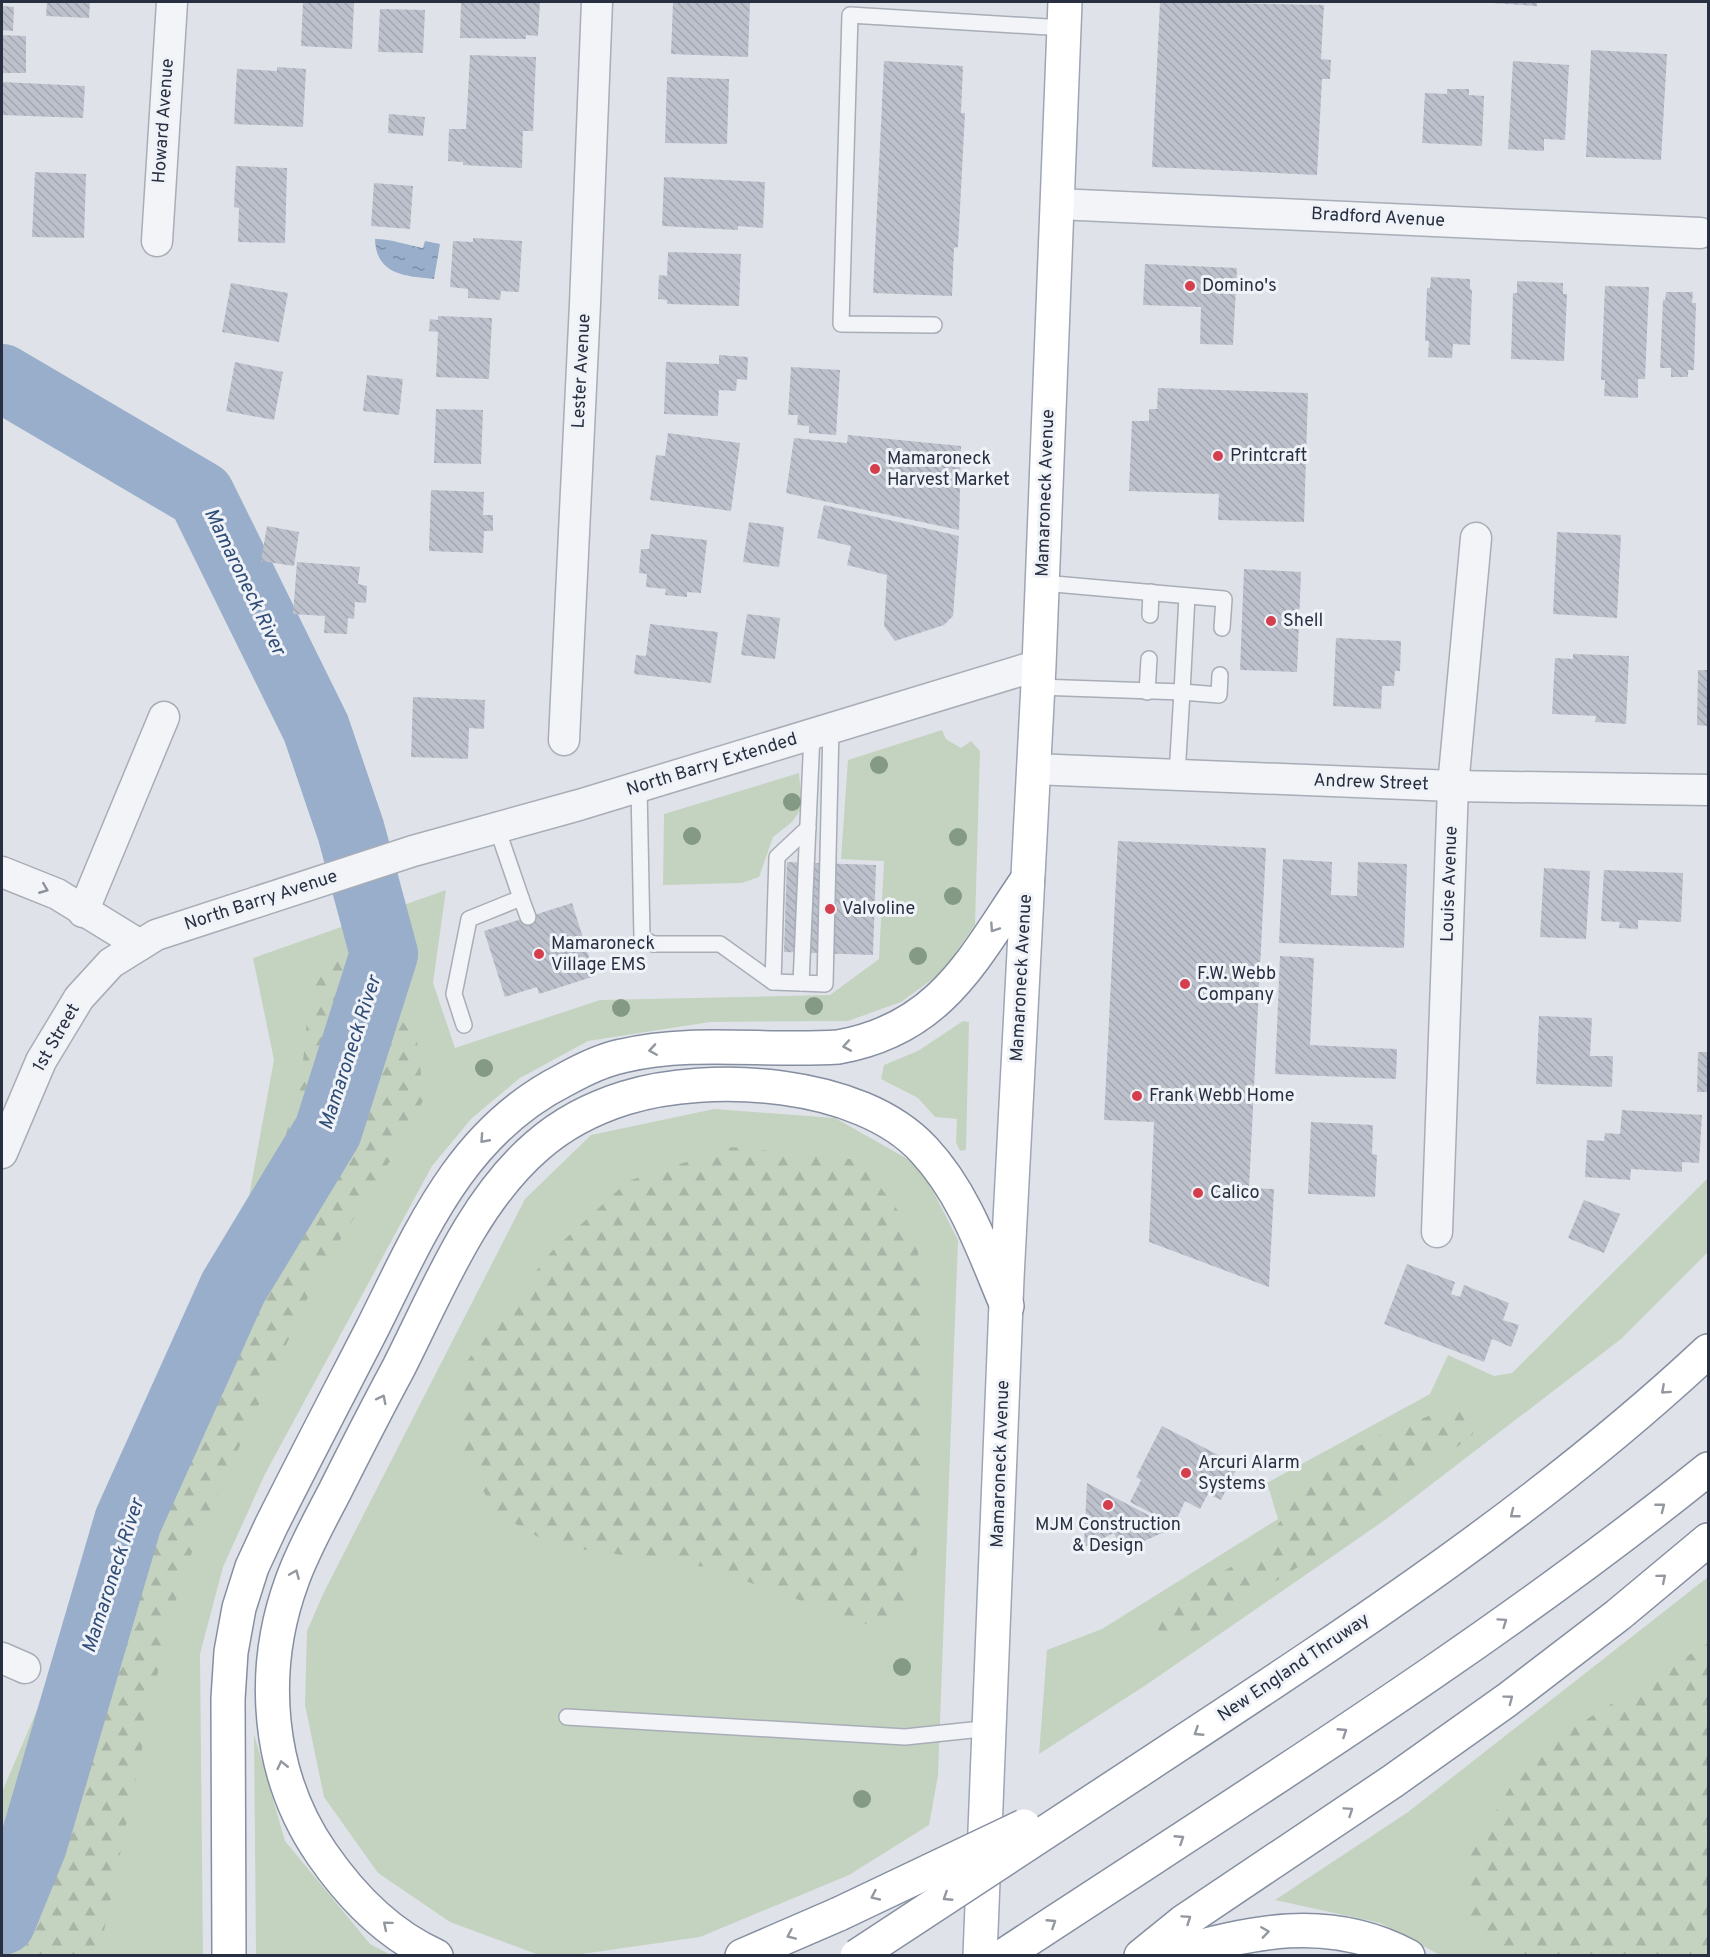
<svg xmlns="http://www.w3.org/2000/svg" width="1710" height="1957" font-family="Overpass,sans-serif">
<defs>
<pattern id="forest-firs" width="22" height="20" patternUnits="userSpaceOnUse" patternTransform="scale(1.5)"><rect width="22" height="20" fill="#c4d3c0"/><path d="M5 1l3.5 6h-7zM16 11l3.5 6h-7z" fill="#a8b5a6"/></pattern>
<pattern id="water-ripples" width="26" height="14" patternUnits="userSpaceOnUse" patternTransform="scale(1.5)"><rect width="26" height="14" fill="#98aecb"/><path d="M2 4q2-2 4 0t4 0M15 11q2-2 4 0t4 0" fill="none" stroke="#7c8ea6"/></pattern>
<pattern id="building-back-hatch" width="6" height="6" patternUnits="userSpaceOnUse" patternTransform="scale(1.5)"><rect width="6" height="6" fill="#bcc1cc"/><path d="M-1 5l2 2M0 0l6 6M5-1l2 2" fill="none" stroke="#a2a6b0"/></pattern>
</defs>
<rect width="100%" height="100%" fill="#dfe3e9"/>
<!-- grass -->
<g fill="#c4d3c0">
<path d="M942 730 946 739 961 748 971 741 980 751 975 925 941 973 901 1002 848 1021 710 1022 588 1041 520 1078 472 1118 432 1166 265 1474 223 1567 200 1654 203 1955 2 1956V1792L243 1229 274 1060 253 958 446 890 433 983 455 1048 600 1000 830 995 879 959 884 861 841 859 848 760Z"/>
<path d="M799 773 802 808 792 822 773 837 759 877 742 883 663 885 664 814Z"/>
<path d="M963 1021 969 1022 966 1150 960 1151 956 1142 957 1119 935 1117 918 1098 881 1079 884 1065 918 1051Z"/>
<path d="M714 1109 835 1118 920 1166 958 1240 938 1776 929 1825 849 1875 700 1937 575 1955H539L450 1922 378 1873 324 1797 305 1705 307 1631 324 1592 525 1199 591 1135Z"/>
<path d="M1708 1178V1252L1621 1339 1385 1520 1146 1685 1039 1754 1047 1650 1102 1629 1278 1519 1267 1483 1430 1394 1448 1355 1494 1376 1512 1373Z"/>
<path d="M1708 1577V1955H1440L1380 1923 1275 1900 1408 1812Z"/>
<path d="M254 1734 285 1841 370 1944 391 1955H256Z"/>
</g>
<!-- forest -->
<g fill="url(#forest-firs)">
<path d="M336 954 356 955 417 1042 424 1099 390 1161 319 1273 194 1546 168 1624 99 1955H2V1855L281 1154 302 1072 310 989Z"/>
<path d="M732 1147 860 1160 917 1236 927 1388 923 1527 905 1605 872 1626 706 1567 552 1545 495 1512 462 1452 464 1365 551 1252 628 1181Z"/>
<path d="M1464 1402 1480 1409 1472 1436 1440 1459 1380 1514 1200 1630 1169 1636 1158 1630 1159 1614 1190 1590 1261 1550 1290 1506 1318 1470 1373 1438Z"/>
<path d="M1708 1643V1955H1507L1471 1919 1463 1864 1530 1755Z"/>
</g>
<!-- water -->
<path fill="url(#water-ripples)" d="M375 239C392 239 406 245 423 248L425 241 440 244 434 279C405 276 376 275 375 239Z"/>
<g fill="none" stroke-linecap="round" stroke-linejoin="round">
<!-- river -->
<path stroke="#98aecb" stroke-width="68" d="M2 378 201 495 316 728 351 831 384 954 328 1131 233 1288 128 1521 33 1845 2 1921"/>
</g>
<!-- building -->
<g fill="url(#building-back-hatch)">
<path d="M47 2H90L89 18 46 16Z"/>
<path d="M303 2 354 3 352 49 301 46Z"/>
<path d="M461 2H540L538 36 526 35V39L460 38Z"/>
<path d="M673 2H750L748 57 671 54Z"/>
<path d="M1160 2 1324 5 1321 59 1331 60 1330 79H1322L1317 175 1152 167Z"/>
<path d="M1476 2H1537V6Z"/>
<path d="M2 6 14 7 13 31 2 30Z"/>
<path d="M380 9 425 10 423 53 378 52Z"/>
<path d="M2 35 26 36V73H2Z"/>
<path d="M1591 50 1667 54 1661 160 1586 157Z"/>
<path d="M470 55 536 57 533 131H523L522 168 463 165V162L448 161 449 129H466Z"/>
<path d="M884 61 963 66 961 113H965L958 247 954 248 952 296 873 293Z"/>
<path d="M1513 61 1569 65 1565 140 1544 139V151L1508 149Z"/>
<path d="M277 67 306 69 303 127 234 124 237 69 277 71Z"/>
<path d="M667 77 729 79 727 144 665 143Z"/>
<path d="M2 82 85 86 83 118 2 115Z"/>
<path d="M1447 89H1469V95L1484 96 1482 146 1422 143 1425 93 1447 94Z"/>
<path d="M389 114 425 117 423 136 388 133Z"/>
<path d="M236 166 287 168 285 243 238 242 239 208 234 207Z"/>
<path d="M35 172 86 174 84 238 32 237Z"/>
<path d="M664 177 765 182 763 228 738 226V230L662 226Z"/>
<path d="M374 183 413 186 410 229 371 226Z"/>
<path d="M473 238 522 241 519 292 501 291 500 300 468 298V289L450 287 453 241 473 242Z"/>
<path d="M668 252 741 254 739 306 667 304V300L658 299 659 275 667 276Z"/>
<path d="M1145 264 1237 268 1233 345 1200 344 1201 307 1143 305Z"/>
<path d="M1431 277 1470 279V289L1472 290 1470 345 1453 344 1452 358 1428 357 1429 341H1425L1427 288H1430Z"/>
<path d="M1517 281 1563 283V294H1567L1564 361 1511 359 1513 293H1517Z"/>
<path d="M231 283 288 293 279 342 222 332Z"/>
<path d="M1605 286 1649 287 1645 379H1638V398L1604 396 1605 380H1601Z"/>
<path d="M1666 292H1693L1692 303H1696L1694 370H1688V377H1671V368H1660L1663 300H1665Z"/>
<path d="M438 316 492 318 489 379 436 377 438 332 429 331 430 319 438 320Z"/>
<path d="M719 355 748 357 747 380 737 379 736 391 719 390 718 416 664 414 666 362 719 364Z"/>
<path d="M235 362 283 372 274 420 226 411Z"/>
<path d="M791 367 840 370 836 435 809 433V426L797 425 798 415H788Z"/>
<path d="M367 375 403 379 399 415 363 411Z"/>
<path d="M1158 388 1308 393 1304 522 1218 520 1219 494 1129 491 1132 421H1149V409H1157Z"/>
<path d="M436 409 483 410 481 464 434 463Z"/>
<path d="M668 433 740 443 731 511 650 500 656 455 665 456Z"/>
<path d="M848 435 961 446 959 530 786 493 794 438 847 443Z"/>
<path d="M431 490 484 492 483 515H493V531H484L483 553 429 551Z"/>
<path d="M824 505 959 536 953 616 944 625 895 641 884 626 887 575 847 565 851 546 817 538Z"/>
<path d="M749 522 784 527 779 567 743 562Z"/>
<path d="M267 526 299 532 294 566 261 561Z"/>
<path d="M1557 532 1621 535 1617 618 1553 614Z"/>
<path d="M651 534 707 540 701 593 687 592V597L665 595 666 589 646 587 647 574 639 573 641 549H649Z"/>
<path d="M297 562 360 567 358 584 367 586 366 603 355 602 354 619 348 618 347 634 324 633 325 616 293 614Z"/>
<path d="M1244 569 1301 572 1297 672 1240 670Z"/>
<path d="M747 614 780 618 775 659 741 655Z"/>
<path d="M650 624 718 632 711 683 634 674 636 655 646 656Z"/>
<path d="M1336 638 1401 641 1400 671H1395L1394 686H1382L1381 709 1333 706Z"/>
<path d="M1573 654 1629 656 1626 724 1595 722 1596 716 1552 714 1555 658 1573 659Z"/>
<path d="M1698 670H1708V726L1697 725Z"/>
<path d="M413 697 485 700 484 729 469 728 468 759 411 757Z"/>
<path d="M1118 841 1266 848 1249 1188 1274 1189 1269 1287 1149 1242 1154 1122 1104 1120Z"/>
<path d="M1283 859 1332 862 1331 895 1357 896 1358 862 1407 864 1404 948 1279 943Z"/>
<path d="M787 862 876 865 873 955 784 952Z"/>
<path d="M1544 868 1590 871 1586 939 1540 937Z"/>
<path d="M1604 870 1683 873 1681 922 1638 920V929L1619 928 1620 922 1601 921Z"/>
<path d="M572 903 595 976 539 994 537 987 505 997 484 931Z"/>
<path d="M1280 956 1314 958 1310 1045 1397 1049 1396 1079 1275 1074Z"/>
<path d="M1539 1016 1592 1018 1590 1056H1613L1612 1087 1536 1084Z"/>
<path d="M1698 1052H1708V1092H1697Z"/>
<path d="M1622 1110 1702 1115 1699 1163 1682 1162V1172L1631 1169 1630 1180 1585 1177 1587 1140 1604 1141 1605 1133 1620 1134Z"/>
<path d="M1311 1122 1373 1125 1372 1154 1377 1155 1375 1197 1308 1194Z"/>
<path d="M1584 1200 1620 1214 1604 1253 1568 1238Z"/>
<path d="M1407 1264 1455 1282 1451 1294 1460 1297 1464 1285 1509 1303 1503 1320 1519 1325 1511 1347 1492 1339 1484 1362 1384 1324Z"/>
<path d="M1162 1426 1226 1459 1224 1463 1236 1470 1221 1500 1208 1494 1200 1509 1185 1501 1174 1525 1130 1502 1141 1480 1136 1477Z"/>
<path d="M1087 1483 1173 1528 1122 1551 1114 1533 1084 1547Z"/>
</g>
<g fill="none" stroke-linecap="round" stroke-linejoin="round">
<!-- lane casing -->
<g stroke="#a8adb7" stroke-width="18">
<g id="lane">
<path d="M934 325 841 324 850 15 1064 28"/>
<path d="M1043 583 1224 599 1222 628"/>
<path d="M1150 615 1151 592"/>
<path d="M1038 687 1182 692 1187 596"/>
<path d="M1147 692 1149 659"/>
<path d="M1177 775 1182 692 1219 695 1220 675"/>
<path d="M639 787 642 938 653 944H720L773 982 801 983 812 734"/>
<path d="M521 898 528 917"/>
<path d="M773 982 777 857 808 828"/>
<path d="M801 983 825 984 831 728"/>
<path d="M464 1025 454 994 469 919 521 898 497 828"/>
<path d="M567 1717 905 1737 991 1728"/>
</g>
</g>
<!-- street casing -->
<g stroke="#a8adb7" stroke-width="33">
<g id="street">
<path d="M1057 204 1700 233"/>
<path d="M157 241 172 2"/>
<path d="M564 740 585 304 597 2"/>
<path d="M1033 769 1453 786 1708 790"/>
<path d="M2 872 57 894 140 945"/>
<path d="M83 912 164 717"/>
<path d="M2 1153 41 1061 79 998 111 963 156 935 413 851 579 805 1039 665"/>
<path d="M1437 1232 1453 786 1476 538"/>
<path d="M2 1658 25 1668"/>
</g>
</g>
<!-- primary casing -->
<g stroke="#9ea6b5" stroke-width="36">
<path id="primary" d="M980 1956 1007 1278 1039 665 1065 2"/>
</g>
<!-- highway casing -->
<g stroke="#868fa1" stroke-width="36">
<g id="highway">
<path d="M1137 1772C1334 1642 1535 1513 1708 1351"/>
<path d="M229 1956 228 1699 231 1652 239 1608 252 1567 271 1526C304 1460 338 1395 372 1329 421 1231 461 1132 564 1080 582 1070 602 1060 622 1056 694 1039 766 1052 838 1047 941 1029 973 959 1027 880"/>
<path d="M436 1956C389 1935 351 1896 322 1854 267 1775 259 1671 292 1581 303 1550 320 1520 335 1491 356 1449 377 1408 399 1367 437 1292 472 1202 537 1146 562 1124 593 1108 625 1098 710 1072 860 1080 924 1150 965 1194 984 1252 1007 1306"/>
<path d="M742 1956 839 1914"/>
<path d="M1003 1956C1241 1799 1486 1648 1708 1469"/>
<path d="M1141 1956 1183 1922 1393 1781 1507 1700 1618 1615 1708 1540"/>
<path d="M1167 1956C1249 1932 1328 1913 1408 1956"/>
</g>
</g>
<!-- lane -->
<use href="#lane" stroke="#f2f4f7" stroke-width="15"/>
<!-- street -->
<use href="#street" stroke="#f2f4f7" stroke-width="30"/>
<!-- primary -->
<use href="#primary" stroke="#fff" stroke-width="33"/>
<!-- highway -->
<use href="#highway" stroke="#fff" stroke-width="33"/>
<!-- highway-bridge casing -->
<g stroke="#868fa1" stroke-width="36" stroke-linecap="butt">
<g id="highway-bridge">
<path d="M839 1914 1024 1826"/>
<path d="M857 1956 1137 1772"/>
</g>
</g>
<!-- highway-bridge -->
<use href="#highway-bridge" stroke="#fff" stroke-width="33"/>
</g>
<!-- trees -->
<g fill="#849a85">
<circle cx="879" cy="765" r="9"/>
<circle cx="792" cy="802" r="9"/>
<circle cx="692" cy="836" r="9"/>
<circle cx="958" cy="837" r="9"/>
<circle cx="953" cy="896" r="9"/>
<circle cx="918" cy="956" r="9"/>
<circle cx="814" cy="1006" r="9"/>
<circle cx="621" cy="1008" r="9"/>
<circle cx="484" cy="1068" r="9"/>
<circle cx="902" cy="1667" r="9"/>
<circle cx="862" cy="1799" r="9"/>
</g>
<!-- one-way arrows -->
<defs><path id="oneway-chevron" d="M-2-3.5L2.5 0L-2 3.5" fill="none" stroke-width="1.6" stroke-linecap="round" stroke-linejoin="round" transform="scale(1.5)"/></defs>
<use stroke="#8c929c" href="#oneway-chevron" transform="translate(44 889) rotate(22)"/>
<g stroke="#9397a0">
<use href="#oneway-chevron" transform="translate(994 928) rotate(124)"/>
<use href="#oneway-chevron" transform="translate(847 1046) rotate(170)"/>
<use href="#oneway-chevron" transform="translate(653 1050) rotate(171)"/>
<use href="#oneway-chevron" transform="translate(484 1139) rotate(132)"/>
<use href="#oneway-chevron" transform="translate(1665 1390) rotate(138)"/>
<use href="#oneway-chevron" transform="translate(382 1399) rotate(-63)"/>
<use href="#oneway-chevron" transform="translate(1661 1507) rotate(-38)"/>
<use href="#oneway-chevron" transform="translate(1514 1514) rotate(142)"/>
<use href="#oneway-chevron" transform="translate(295 1574) rotate(-67)"/>
<use href="#oneway-chevron" transform="translate(1662 1578) rotate(-40)"/>
<use href="#oneway-chevron" transform="translate(1503 1622) rotate(-35)"/>
<use href="#oneway-chevron" transform="translate(1509 1699) rotate(-37)"/>
<use href="#oneway-chevron" transform="translate(1198 1732) rotate(147)"/>
<use href="#oneway-chevron" transform="translate(1343 1732) rotate(-33)"/>
<use href="#oneway-chevron" transform="translate(282 1765) rotate(-103)"/>
<use href="#oneway-chevron" transform="translate(1349 1811) rotate(-34)"/>
<use href="#oneway-chevron" transform="translate(1180 1839) rotate(-33)"/>
<use href="#oneway-chevron" transform="translate(875 1896) rotate(155)"/>
<use href="#oneway-chevron" transform="translate(947 1897) rotate(147)"/>
<use href="#oneway-chevron" transform="translate(1187 1919) rotate(-34)"/>
<use href="#oneway-chevron" transform="translate(1052 1923) rotate(-33)"/>
<use href="#oneway-chevron" transform="translate(387 1925) rotate(-140)"/>
<use href="#oneway-chevron" transform="translate(1265 1932) rotate(-8)"/>
<use href="#oneway-chevron" transform="translate(791 1935) rotate(156)"/>
</g>
<!-- markers -->
<g fill="#d43e4d" stroke="#eff2f7" stroke-width="2">
<circle cx="1190" cy="286" r="6"/>
<circle cx="1218" cy="456" r="6"/>
<circle cx="875" cy="469" r="6"/>
<circle cx="1271" cy="621" r="6"/>
<circle cx="830" cy="909" r="6"/>
<circle cx="539" cy="954" r="6"/>
<circle cx="1185" cy="984" r="6"/>
<circle cx="1137" cy="1096" r="6"/>
<circle cx="1198" cy="1193" r="6"/>
<circle cx="1186" cy="1473" r="6"/>
<circle cx="1108" cy="1505" r="6"/>
</g>
<g text-anchor="middle" dominant-baseline="central" stroke-width="6" stroke-linejoin="round" paint-order="stroke">
<!-- street labels -->
<g font-size="18" fill="#272f41" stroke="#eff2f7">
<text transform="translate(164 121) rotate(-86)">Howard Avenue</text>
<text transform="translate(1378 218) rotate(3)">Bradford Avenue</text>
<text transform="translate(582 371) rotate(-87)">Lester Avenue</text>
<text transform="translate(1046 493) rotate(-88)">Mamaroneck Avenue</text>
<text transform="translate(712 765) rotate(-17)">North Barry Extended</text>
<text transform="translate(1371 783) rotate(2)">Andrew Street</text>
<text transform="translate(1450 884) rotate(-88)">Louise Avenue</text>
<text transform="translate(261 901) rotate(-18)">North Barry Avenue</text>
<text transform="translate(1022 978) rotate(-87)">Mamaroneck Avenue</text>
<text transform="translate(57 1038) rotate(-60)">1st Street</text>
<text transform="translate(1001 1464) rotate(-88)">Mamaroneck Avenue</text>
<text transform="translate(1294 1668) rotate(-34)">New England Thruway</text>
</g>
<!-- poi labels -->
<g font-size="18" fill="#272f41" stroke="#eff2f7" text-anchor="start">
<text x="1202" y="286">Domino's</text>
<text x="1230" y="456">Printcraft</text>
<text x="887" y="459">Mamaroneck<tspan x="887" dy="21">Harvest Market</tspan></text>
<text x="1283" y="621">Shell</text>
<text x="842" y="909">Valvoline</text>
<text x="551" y="944">Mamaroneck<tspan x="551" dy="21">Village EMS</tspan></text>
<text x="1197" y="974">F.W. Webb<tspan x="1197" dy="21">Company</tspan></text>
<text x="1149" y="1096">Frank Webb Home</text>
<text x="1210" y="1193">Calico</text>
<text x="1198" y="1463">Arcuri Alarm<tspan x="1198" dy="21">Systems</tspan></text>
<text x="1108" y="1525" text-anchor="middle">MJM Construction<tspan x="1108" dy="21">&amp; Design</tspan></text>
</g>
<!-- water labels -->
<g font-size="20" font-style="italic" fill="#2f4c77" stroke="#eff2f7">
<text transform="translate(244 582) rotate(64)">Mamaroneck River</text>
<text transform="translate(351 1053) rotate(-72)">Mamaroneck River</text>
<text transform="translate(114 1576) rotate(-72)">Mamaroneck River</text>
</g>
</g>
<!-- border -->
<rect width="1710" height="1957" fill="none" stroke="#272f41" stroke-width="6"/>
</svg>
